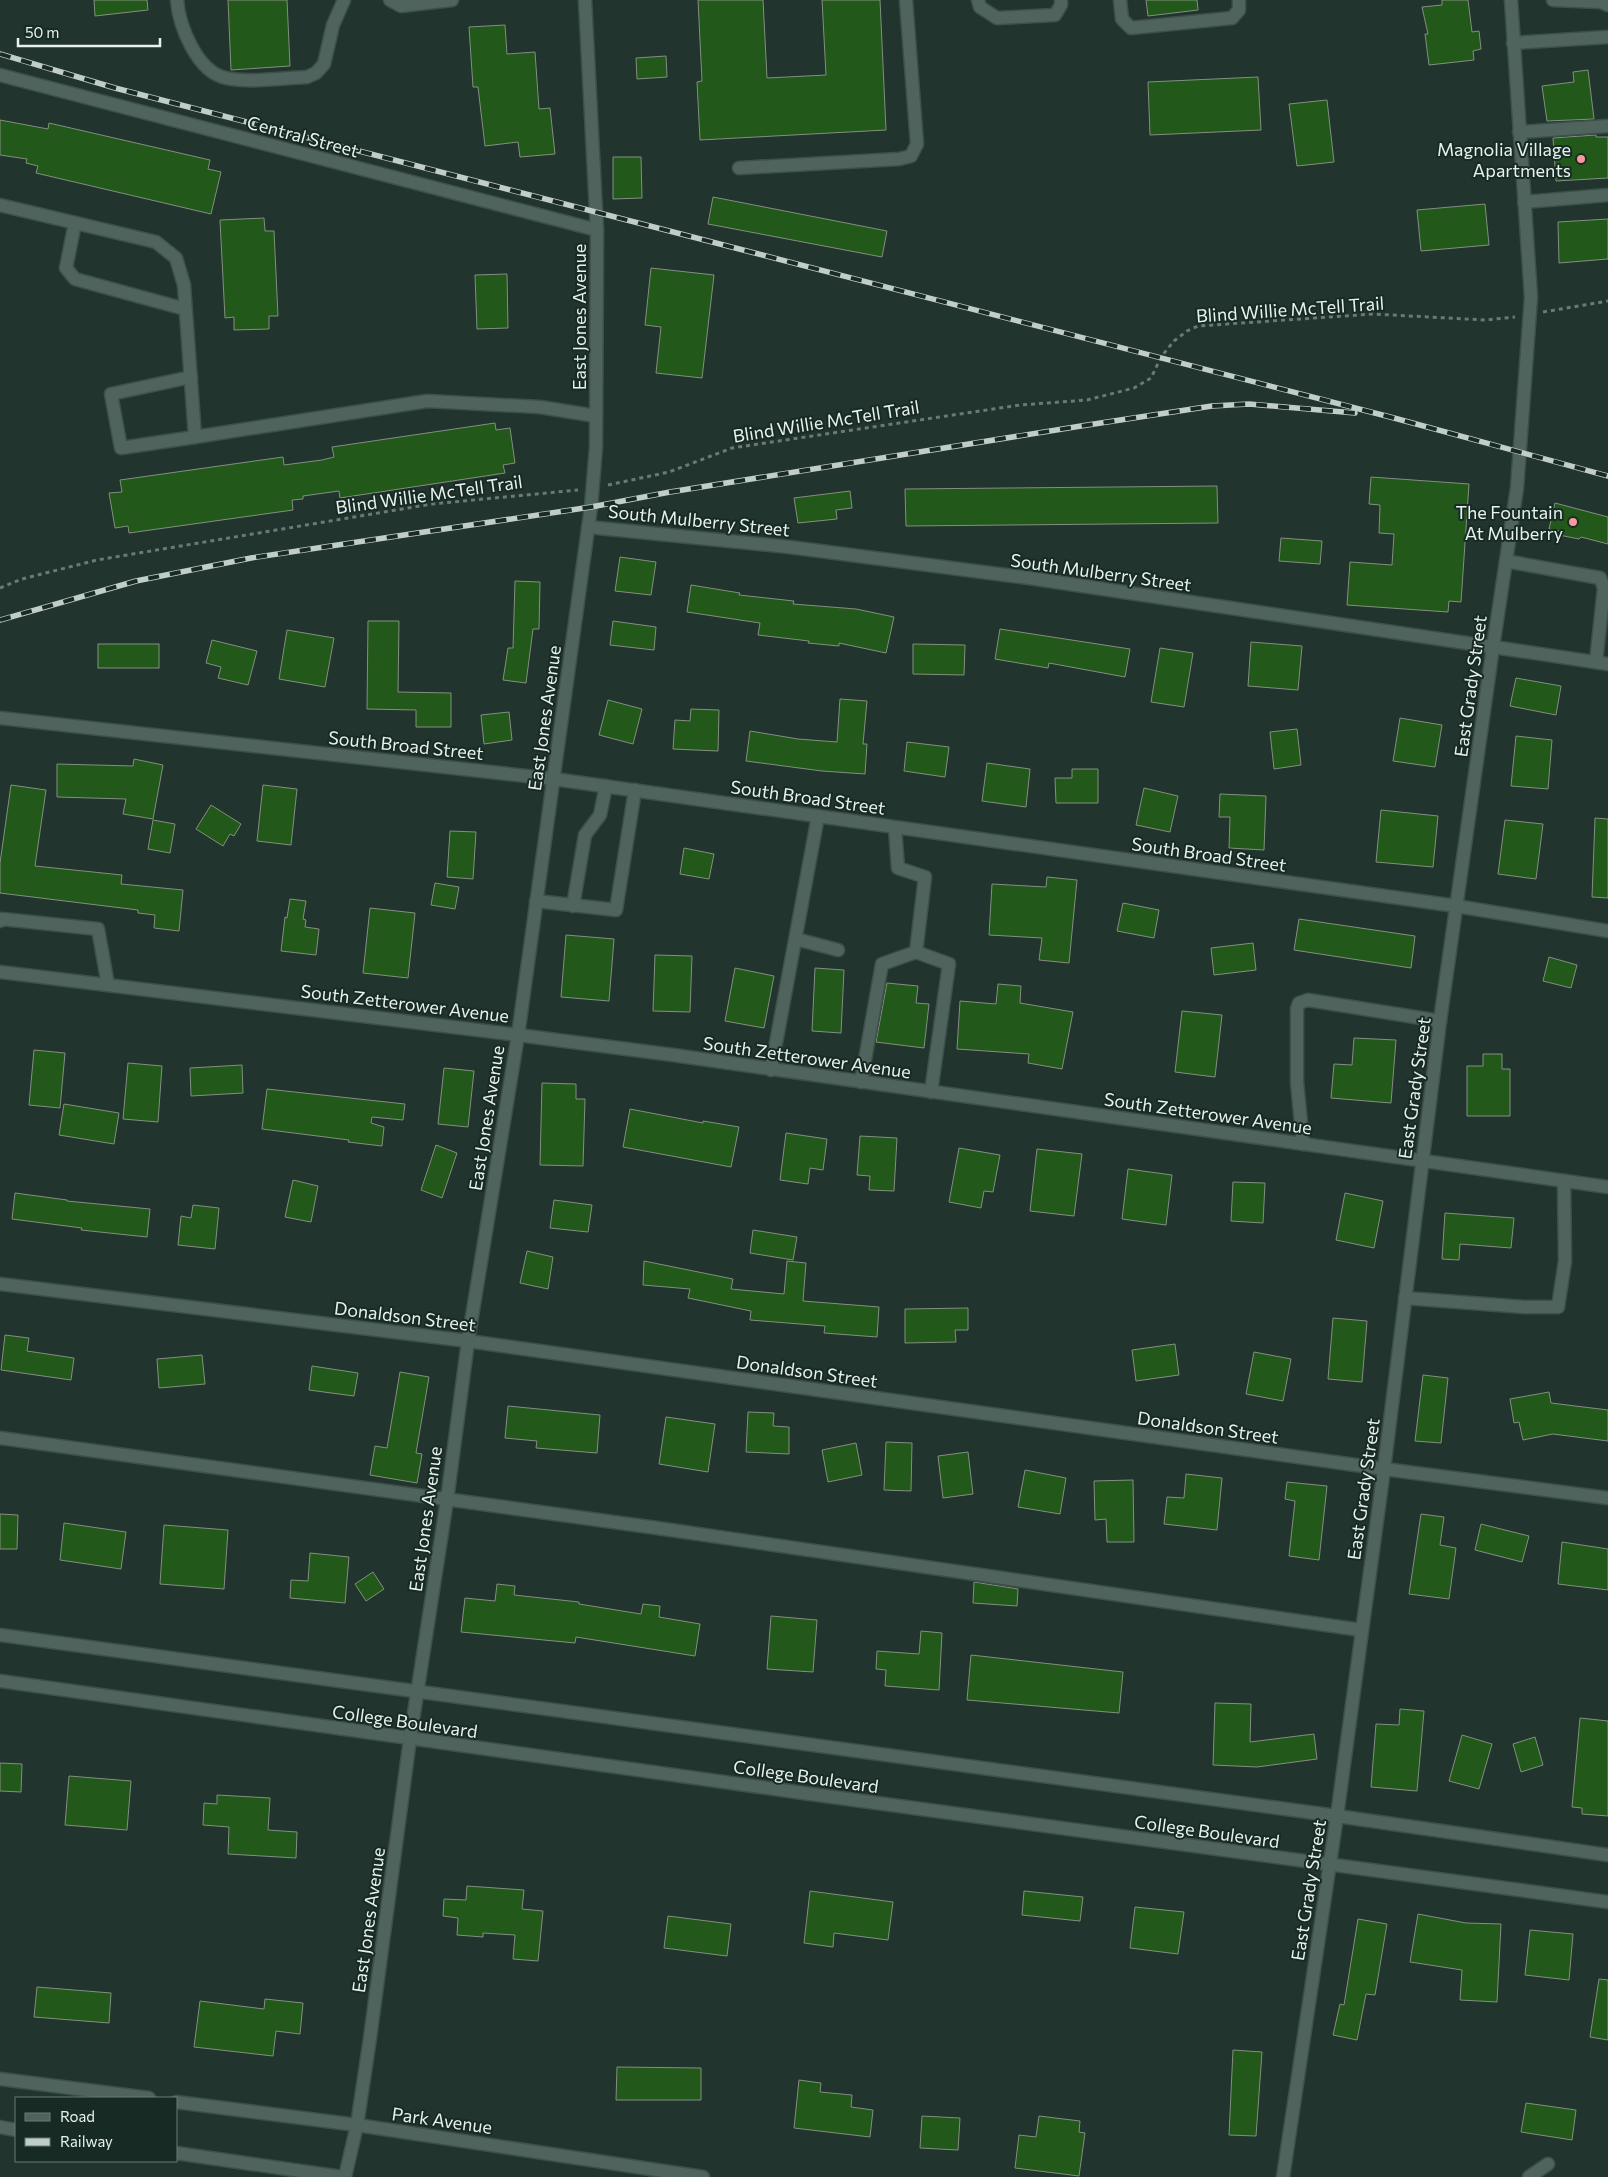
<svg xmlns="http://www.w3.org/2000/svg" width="1608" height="2177" font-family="Commissioner,sans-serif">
<rect width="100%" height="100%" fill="#22342e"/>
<!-- building -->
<g fill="#225819" stroke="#838f80">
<path d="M94 0H147L148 10 95 16Z"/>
<path d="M228 0H287L290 66 231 70Z"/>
<path d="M698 0H763L767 78 826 75 822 0H880L886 130 700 140 697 82 702 81Z"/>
<path d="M1146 0H1197L1198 10 1148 16Z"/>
<path d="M1442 0H1468L1472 32 1479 31 1481 49 1473 51 1474 60 1429 65 1425 34H1428L1422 7 1442 5Z"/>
<path d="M505 25 507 54 535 52 539 109 550 108 555 154 520 157 518 142 485 146 478 87H473L469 27Z"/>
<path d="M666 56 667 77 637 79 636 58Z"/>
<path d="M1588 70 1594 119 1547 121 1542 86 1574 82 1573 72Z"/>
<path d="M1258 77 1261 130 1150 135 1148 82Z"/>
<path d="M1327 100 1334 162 1297 166 1289 104Z"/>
<path d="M0 120 48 129 49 123 210 160 208 169 221 172 211 214 36 173 38 166 26 163 27 159 0 155Z"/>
<path d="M1596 135V137H1608V178L1556 181 1553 138Z"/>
<path d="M613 157H641L642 198 613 199Z"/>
<path d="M713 197 887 231 882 257 708 224Z"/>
<path d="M1485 204 1489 245 1421 251 1417 210Z"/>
<path d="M264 218 265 231H274L278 316H269V329L234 330V317L225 318 220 220Z"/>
<path d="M1608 219V259L1559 263 1558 222Z"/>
<path d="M651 268 714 275 702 378 656 373 661 327 645 325Z"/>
<path d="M507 274 508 328 477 329 475 275Z"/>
<path d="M495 423 496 430 510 428 515 463 503 465 505 473 340 498 339 491 303 496V499L292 500 293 510 129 533 128 526 115 528 109 493 122 492 120 480 283 457 284 465 322 460 334 457 332 447Z"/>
<path d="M1371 477 1469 484 1461 602 1449 601 1448 612 1347 605 1350 562 1392 565 1394 534 1379 533 1380 505 1369 504Z"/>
<path d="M1217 486 1218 523 906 526 905 489Z"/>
<path d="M850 491 852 508 836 510 837 519 798 523 794 498Z"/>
<path d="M1555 503 1608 517V544L1581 537 1579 539 1559 535 1560 531 1549 529Z"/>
<path d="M1281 538 1322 541 1320 564 1279 561Z"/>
<path d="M620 557 656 562 651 595 615 591Z"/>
<path d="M515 581 540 582 539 629H533L526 683 503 680 508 648H513Z"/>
<path d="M691 585 740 593 739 595 794 601 793 604 856 609 894 617 886 653 839 643V646L808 643 809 641 758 635 760 623 687 612Z"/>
<path d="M368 621H399L398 692 451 693V727H416V710L367 709Z"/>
<path d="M613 621 656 627 654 650 610 645Z"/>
<path d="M1000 629 1130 649 1125 677 1049 663 1048 668 995 659Z"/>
<path d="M287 630 334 638 325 687 279 679Z"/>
<path d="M212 640 257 651 248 685 218 678 221 667 206 663Z"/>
<path d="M1251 642 1302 646 1298 690 1248 686Z"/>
<rect x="98" y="644" width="61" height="24"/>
<path d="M913 644 965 645 964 675 913 674Z"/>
<path d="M1160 648 1193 653 1184 707 1151 702Z"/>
<path d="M1516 678 1561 686 1556 715 1510 706Z"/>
<path d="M840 699 867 701 863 744H867L865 774 822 771 746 761 750 731 798 739 837 742Z"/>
<path d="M608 700 642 709 633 744 599 735Z"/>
<path d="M691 709 719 710 718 751 673 749 675 720 690 721Z"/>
<path d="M509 712 512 740 484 744 481 715Z"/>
<path d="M1400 718 1442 725 1435 767 1393 761Z"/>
<path d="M1297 729 1301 765 1274 769 1270 732Z"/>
<path d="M1516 736 1552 740 1548 789 1511 786Z"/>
<path d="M907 742 949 747 945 777 904 771Z"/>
<path d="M134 759 163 765 153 819 123 814 126 799 57 797V764L133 766Z"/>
<path d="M987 763 1030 769 1026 807 982 801Z"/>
<path d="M1072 769H1098V803H1056L1055 778H1072Z"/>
<path d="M11 785 46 790 35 866 122 875 121 884 183 890 179 931 154 928 155 915 138 913V910L0 893V863Z"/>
<path d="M263 785 297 789 291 845 257 841Z"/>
<path d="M1144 788 1178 796 1170 832 1136 825Z"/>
<path d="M1220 794 1266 796 1264 850 1229 848 1230 817H1219Z"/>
<path d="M211 805 241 824 234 836 230 834 223 846 196 829Z"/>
<path d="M1381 810 1438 816 1433 867 1376 862Z"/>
<path d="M1595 818 1608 819V898L1592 897Z"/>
<path d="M153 820 175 824 170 853 148 849Z"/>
<path d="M1505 820 1543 824 1536 879 1498 874Z"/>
<path d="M450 831 476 832 473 879 447 877Z"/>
<path d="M684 848 714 854 709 879 680 874Z"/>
<path d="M1047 877 1077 880 1069 963 1039 960 1042 938 989 935 992 884 1046 887Z"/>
<path d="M435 883 459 887 455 909 431 905Z"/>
<path d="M290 899 306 901 303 919 306 920 305 927 319 929 316 955 281 951 285 917 287 918Z"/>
<path d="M1123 903 1159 910 1154 938 1117 931Z"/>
<path d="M370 908 415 913 408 978 363 973Z"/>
<path d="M1299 919 1415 936 1411 968 1294 950Z"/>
<path d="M566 935 614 939 609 1001 561 997Z"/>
<path d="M1253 943 1256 970 1214 975 1211 948Z"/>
<path d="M655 955 692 956 690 1012 653 1011Z"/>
<path d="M1549 957 1577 965 1571 988 1543 981Z"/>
<path d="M735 968 774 976 764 1028 725 1021Z"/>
<path d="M815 968 844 970 841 1033 812 1031Z"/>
<path d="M887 983 918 986 916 1003 929 1004 924 1048 876 1042Z"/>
<path d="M998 984 1021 986 1020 1003 1073 1012 1062 1069 1028 1063 1029 1054 957 1049 960 1001 996 1004Z"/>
<path d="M1182 1011 1222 1015 1215 1077 1175 1072Z"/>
<path d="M1354 1038 1396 1040 1391 1103 1331 1098 1334 1064 1352 1065Z"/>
<path d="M34 1050 65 1053 60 1108 29 1105Z"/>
<path d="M1483 1054H1502V1069H1510V1116H1467V1066H1483Z"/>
<path d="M128 1063 162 1066 158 1122 123 1119Z"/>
<path d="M242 1065 243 1093 191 1096 190 1068Z"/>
<path d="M444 1068 474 1071 468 1127 438 1124Z"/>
<path d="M542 1083 576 1084V1099H585L583 1166 540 1165Z"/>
<path d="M267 1089 405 1104 403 1120 372 1117 371 1123 384 1127 382 1146 348 1142 349 1140 262 1129Z"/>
<path d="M64 1104 119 1113 114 1144 59 1135Z"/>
<path d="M630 1109 703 1123V1121L739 1127 731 1167 623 1147Z"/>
<path d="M786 1133 827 1139 823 1170 810 1168 808 1184 780 1180Z"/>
<path d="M860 1136 897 1138 894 1191 869 1190 870 1176 857 1175Z"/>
<path d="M436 1145 457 1153 442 1198 421 1190Z"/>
<path d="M959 1148 1000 1155 993 1192 984 1191 981 1208 949 1202Z"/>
<path d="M1037 1149 1082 1154 1074 1216 1030 1211Z"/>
<path d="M1128 1169 1172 1175 1166 1225 1122 1219Z"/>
<path d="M293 1180 318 1186 311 1222 285 1217Z"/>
<path d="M1233 1182 1265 1183 1263 1223 1231 1221Z"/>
<path d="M15 1193 67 1200V1201L150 1209 147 1237 81 1230 82 1228 12 1219Z"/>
<path d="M1345 1193 1383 1201 1374 1248 1336 1240Z"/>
<path d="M554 1200 592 1205 588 1232 550 1228Z"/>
<path d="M193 1205 219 1208 215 1249 178 1245 181 1216 191 1218Z"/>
<path d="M1445 1213 1514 1218 1511 1248 1460 1244 1459 1260 1442 1259Z"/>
<path d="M753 1230 797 1237 793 1260 750 1253Z"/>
<path d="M527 1251 553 1257 548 1289 520 1283Z"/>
<path d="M644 1261 733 1279 731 1289 784 1294 787 1261 806 1263 803 1301 879 1307 877 1337 824 1333 825 1326 750 1320 751 1311 688 1298 690 1289 643 1285Z"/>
<path d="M968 1308V1330H955L956 1342 905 1343V1309Z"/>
<path d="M1333 1318 1367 1321 1362 1382 1328 1379Z"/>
<path d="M5 1335 29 1338 27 1351 74 1358 71 1380 1 1370Z"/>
<path d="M1175 1344 1179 1375 1136 1381 1132 1350Z"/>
<path d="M1254 1352 1291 1359 1283 1401 1246 1394Z"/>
<path d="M202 1355 205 1384 159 1388 157 1359Z"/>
<path d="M312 1366 358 1373 354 1396 309 1390Z"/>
<path d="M400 1372 429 1377 416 1453 422 1454 417 1483 370 1475 375 1446 387 1448Z"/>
<path d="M1423 1375 1448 1378 1441 1443 1415 1441Z"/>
<path d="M1549 1392 1551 1403 1608 1410V1441L1553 1434 1523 1440 1519 1422 1514 1423 1510 1399Z"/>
<path d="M508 1406 600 1415 597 1453 536 1448 537 1441 505 1438Z"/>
<path d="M748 1412 774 1413 773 1426 789 1427V1454L746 1452Z"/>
<path d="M666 1417 715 1424 708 1472 659 1464Z"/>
<path d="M886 1442 912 1443 911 1491 884 1490Z"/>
<path d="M856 1443 862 1475 828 1482 822 1450Z"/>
<path d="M968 1452 973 1494 943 1498 938 1456Z"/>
<path d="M1025 1470 1066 1478 1060 1514 1018 1507Z"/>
<path d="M1186 1474 1222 1478 1217 1530 1164 1524 1167 1497 1184 1498Z"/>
<path d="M1133 1480 1134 1542H1107L1106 1519 1095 1520 1094 1481Z"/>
<path d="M1287 1482 1327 1486 1319 1560 1289 1556 1295 1501 1285 1499Z"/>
<path d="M0 1514 18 1515 17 1549H0Z"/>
<path d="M1421 1514 1444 1517 1440 1545 1456 1548 1449 1599 1409 1594Z"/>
<path d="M64 1523 126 1532 121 1569 60 1560Z"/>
<path d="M1481 1524 1529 1536 1522 1562 1475 1550Z"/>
<path d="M164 1525 228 1530 224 1589 160 1584Z"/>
<path d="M1562 1542 1608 1549V1590L1558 1584Z"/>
<path d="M310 1553 349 1557 345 1603 290 1598 291 1580 308 1581Z"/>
<path d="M373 1572 384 1589 366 1601 355 1584Z"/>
<path d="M974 1582 1018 1589 1017 1606 973 1603Z"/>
<path d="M497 1584 515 1586 514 1595 579 1602V1604L641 1614 643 1604 660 1606 659 1617 700 1624 695 1656 576 1637 575 1643 461 1632 465 1598 495 1601Z"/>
<path d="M771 1616 817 1620 813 1672 767 1669Z"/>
<path d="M921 1631 942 1633 939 1690 885 1686 886 1670 876 1669 877 1651 919 1654Z"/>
<path d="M971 1655 1123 1672 1119 1713 967 1700Z"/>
<path d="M1215 1703 1251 1704 1250 1742 1314 1734 1317 1759 1257 1767 1213 1765Z"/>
<path d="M1400 1709 1424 1711 1417 1791 1371 1787 1376 1724 1399 1725Z"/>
<path d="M1580 1718 1608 1721V1816L1582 1814V1808L1572 1807Z"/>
<path d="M1462 1735 1492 1744 1479 1789 1449 1781Z"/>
<path d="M1535 1737 1543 1765 1521 1772 1513 1744Z"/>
<path d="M0 1763 22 1764 21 1792 0 1791Z"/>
<path d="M69 1776 131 1781 127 1830 65 1825Z"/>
<path d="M217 1795 270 1798 268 1830 297 1832 296 1858 228 1854 229 1827 203 1825 204 1803 217 1804Z"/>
<path d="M467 1886 524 1890 522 1909 543 1911 538 1961 513 1959 515 1935 483 1933V1937L457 1935 458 1918 443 1916 444 1899 466 1900Z"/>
<path d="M810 1891 893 1902 888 1940 834 1933 833 1947 804 1943Z"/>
<path d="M1024 1891 1083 1897 1080 1921 1022 1915Z"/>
<path d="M1135 1907 1184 1912 1178 1954 1130 1948Z"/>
<path d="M1418 1914 1466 1923 1501 1924 1497 2002 1460 2000 1462 1970 1410 1962Z"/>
<path d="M668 1916 731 1924 727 1956 664 1948Z"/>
<path d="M1358 1919 1387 1924 1375 1995 1366 1994 1357 2040 1333 2035 1340 2004 1344 2005Z"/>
<path d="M1530 1930 1573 1934 1569 1980 1525 1975Z"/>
<path d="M1599 1979 1608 1980V2040L1590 2037Z"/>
<path d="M37 1987 111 1993 109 2023 34 2017Z"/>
<path d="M265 1999 303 2003 300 2034 276 2031 273 2056 194 2047 200 2001 264 2009Z"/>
<path d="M1233 2050 1262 2052 1256 2136 1229 2135Z"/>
<path d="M617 2067 701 2068V2100H616Z"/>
<path d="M799 2080 821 2083 820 2092 852 2095 851 2107 873 2110 870 2137 794 2128Z"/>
<path d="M1526 2103 1576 2110 1572 2140 1521 2132Z"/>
<path d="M922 2116 960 2118 958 2150 920 2148Z"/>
<path d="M1039 2116 1080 2121 1079 2132 1085 2133 1079 2176 1015 2168 1019 2135 1036 2137Z"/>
</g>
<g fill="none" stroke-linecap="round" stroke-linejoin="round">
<!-- minor casing -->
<g stroke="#3f4f4a" stroke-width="15">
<g id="minor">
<path d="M177 0C179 26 197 72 226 78 247 83 284 78 307 77L316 73 324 64 333 25 344 0"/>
<path d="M390 0 401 6 452 0"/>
<path d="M978 0 980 7 997 18 1055 15 1061 5V0"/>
<path d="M1120 0 1122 19 1131 28 1232 18 1239 10V0"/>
<path d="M1553 0 1601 2 1608 5"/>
<path d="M1513 43 1608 37"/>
<path d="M0 75 597 230"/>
<path d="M1519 132 1608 126"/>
<path d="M739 168 899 159 911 156 917 144 906 0"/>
<path d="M1524 202 1608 195"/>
<path d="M0 205 156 242 176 258 184 285 195 437 427 401 540 407 596 416"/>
<path d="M75 223 66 268 75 279 185 309"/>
<path d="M191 377 111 394 121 448 195 437"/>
<path d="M588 527 789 547 1029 578 1608 664"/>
<path d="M1506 561 1600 578 1604 588 1596 662"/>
<path d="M0 718 554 779 1456 906 1608 931"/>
<path d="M895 828 898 868 925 877 916 952 949 964 931 1092"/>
<path d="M536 901 616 910 635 790"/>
<path d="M573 906 585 835 600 815 606 786"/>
<path d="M0 921 2 919 98 929 108 985"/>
<path d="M796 939 838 950"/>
<path d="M0 972 518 1035 673 1055 1608 1187"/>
<path d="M771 1070 818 816"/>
<path d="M861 1082 882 964 916 952"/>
<path d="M1303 1144 1297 1082V1009L1299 1003 1308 1000 1440 1021"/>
<path d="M0 1284 468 1341 1384 1469 1608 1498"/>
<path d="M1405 1298 1524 1307H1558L1565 1261 1564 1181"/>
<path d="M0 1438 657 1528 1361 1630"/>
<path d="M0 1635 1337 1816 1608 1855"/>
<path d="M0 1681 803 1793 1608 1902"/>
<path d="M0 2079 149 2098"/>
<path d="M176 2102 357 2125 703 2177"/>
<path d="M0 2127 16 2130"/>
<path d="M176 2153 342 2177"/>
<path d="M345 2177 357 2125 370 2038 410 1739 447 1500 468 1341 518 1035 591 507 596 447 597 230 585 0"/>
<path d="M1283 2177 1337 1816 1384 1469 1440 1021 1493 647 1517 488 1531 297 1511 0"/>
<path d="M1529 2177 1548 2164"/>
</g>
</g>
<!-- path -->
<g stroke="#6a7a75" stroke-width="3" stroke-dasharray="4 4" stroke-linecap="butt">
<path d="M1543 312 1608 301"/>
<path d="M608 485 669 472 732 448 1020 405 1087 400 1134 388 1151 378 1161 357 1174 341 1187 331 1198 326 1373 314 1485 320 1515 317"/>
<path d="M0 588 22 579 97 560 432 504 578 490"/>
</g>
<!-- minor -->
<use href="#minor" stroke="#4f645d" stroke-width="12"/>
<!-- rail casing -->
<g stroke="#c1cdc9" stroke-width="5.5">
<g id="rail">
<path d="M0 54 115 88 1394 418 1608 476"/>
<path d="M0 620 136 581 251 558 591 507 670 492 1081 426 1212 406 1249 404 1355 413"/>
</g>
</g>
<!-- rail -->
<use href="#rail" stroke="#182a24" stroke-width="4" stroke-dasharray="11" stroke-linecap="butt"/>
</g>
<!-- markers -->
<g fill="#f59b9d" stroke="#182a24" stroke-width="2">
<circle cx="1581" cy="159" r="5"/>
<circle cx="1573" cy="522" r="5"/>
</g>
<g text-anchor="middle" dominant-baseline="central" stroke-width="4" stroke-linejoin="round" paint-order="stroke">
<!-- street labels -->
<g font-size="18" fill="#e7f2ee" stroke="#182a24">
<text transform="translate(303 136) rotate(15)">Central Street</text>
<text transform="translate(1290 309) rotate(-4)">Blind Willie McTell Trail</text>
<text transform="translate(579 317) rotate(-90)">East Jones Avenue</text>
<text transform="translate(826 421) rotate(-9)">Blind Willie McTell Trail</text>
<text transform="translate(429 494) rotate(-8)">Blind Willie McTell Trail</text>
<text transform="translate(699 520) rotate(6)">South Mulberry Street</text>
<text transform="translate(1101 572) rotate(8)">South Mulberry Street</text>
<text transform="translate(1470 686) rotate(-82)">East Grady Street</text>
<text transform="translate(544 718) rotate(-82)">East Jones Avenue</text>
<text transform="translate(406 745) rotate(6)">South Broad Street</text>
<text transform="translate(808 797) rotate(8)">South Broad Street</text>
<text transform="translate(1209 854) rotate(8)">South Broad Street</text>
<text transform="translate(405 1003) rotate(7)">South Zetterower Avenue</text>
<text transform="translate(807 1057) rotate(8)">South Zetterower Avenue</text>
<text transform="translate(1414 1088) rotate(-82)">East Grady Street</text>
<text transform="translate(1208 1113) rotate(8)">South Zetterower Avenue</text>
<text transform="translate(486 1118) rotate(-81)">East Jones Avenue</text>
<text transform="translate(405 1316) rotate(7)">Donaldson Street</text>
<text transform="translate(807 1371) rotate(8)">Donaldson Street</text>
<text transform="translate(1208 1427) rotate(8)">Donaldson Street</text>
<text transform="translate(1363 1489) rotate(-82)">East Grady Street</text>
<text transform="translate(425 1519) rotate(-82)">East Jones Avenue</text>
<text transform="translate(405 1721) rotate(8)">College Boulevard</text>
<text transform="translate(806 1776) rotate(8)">College Boulevard</text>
<text transform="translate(1207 1831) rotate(8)">College Boulevard</text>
<text transform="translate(1308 1890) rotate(-81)">East Grady Street</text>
<text transform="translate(368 1920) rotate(-82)">East Jones Avenue</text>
<text transform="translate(442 2120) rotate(8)">Park Avenue</text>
</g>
<!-- poi labels -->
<g font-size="18" fill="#e7f2ee" stroke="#182a24" text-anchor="end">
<text x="1571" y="149">Magnolia Village<tspan x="1571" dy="21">Apartments</tspan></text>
<text x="1563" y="512">The Fountain<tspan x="1563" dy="21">At Mulberry</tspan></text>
</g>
</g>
<!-- legend -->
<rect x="15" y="2097" width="162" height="65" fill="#182a24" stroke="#6b7a75"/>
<rect x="25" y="2113" width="25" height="8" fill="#4f645d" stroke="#6b7a75"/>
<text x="60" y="2122" font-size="15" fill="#e7f2ee">Road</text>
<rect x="25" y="2138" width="25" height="8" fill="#c1cdc9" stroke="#6b7a75"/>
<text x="60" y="2147" font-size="15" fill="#e7f2ee">Railway</text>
<!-- scale -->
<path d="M18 38v8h142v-8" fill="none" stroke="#e7f2ee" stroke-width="2.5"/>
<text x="25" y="38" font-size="15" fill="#e7f2ee" stroke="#182a24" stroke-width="4" paint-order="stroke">50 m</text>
</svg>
